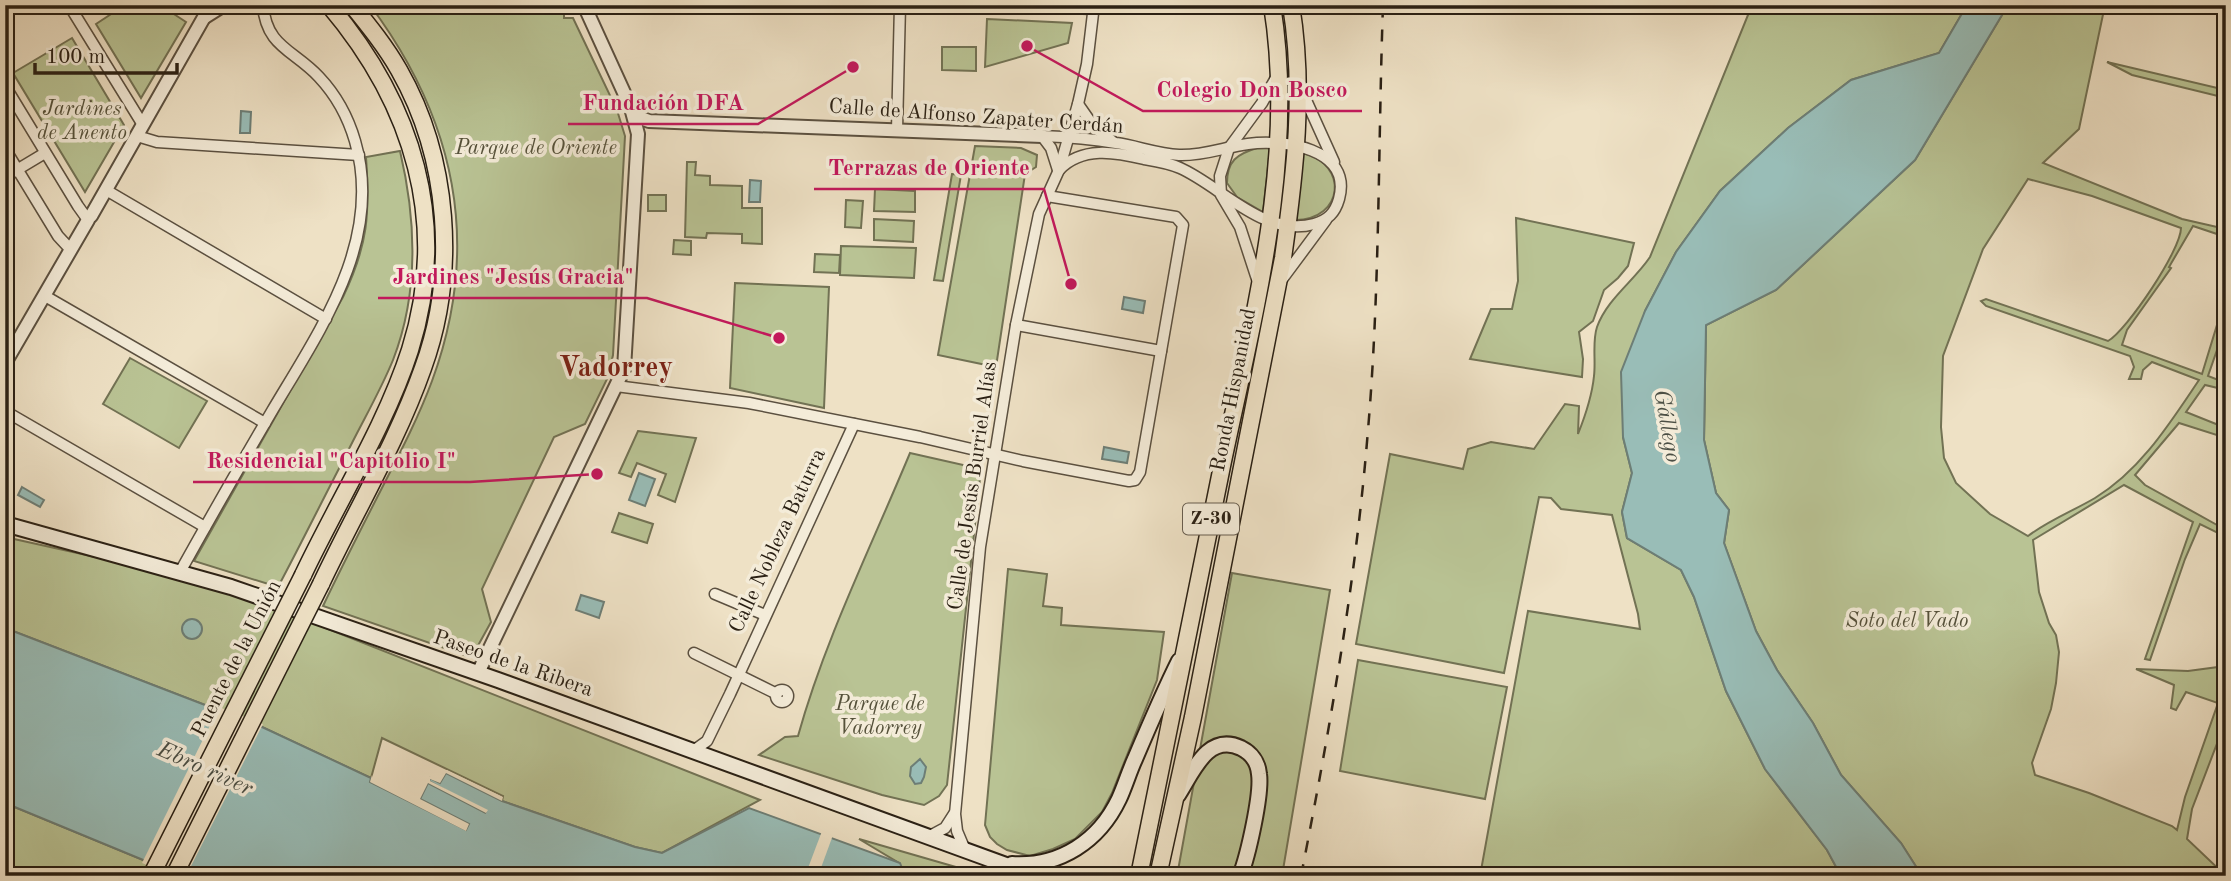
<svg xmlns="http://www.w3.org/2000/svg" width="2231" height="881" font-family="'Old Standard TT',serif">
<rect width="100%" height="100%" fill="#eee1c5"/>
<filter id="stains"><feTurbulence type="fractalNoise" baseFrequency=".00286" numOctaves="4"/><feColorMatrix values="0 0 0 0 .2 0 0 0 0 .09 0 0 0 0 .02 0 0 0 .5 -.17"/></filter>
<radialGradient id="worn" r=".72"><stop offset=".6" stop-color="#630" stop-opacity="0"/><stop offset="1" stop-color="#630" stop-opacity=".3"/></radialGradient>
<!-- green -->
<g fill="#b9c394" stroke="#727254" stroke-width="2" fill-rule="evenodd">
<path d="M125 5H160L186 22 141 98 96 24Z"/>
<path d="M370 5H564V18H573L617 110 625 136 613 355 608 377 585 424 554 437 482 589 491 622 475 651 467 656 323 606C343 564 364 523 385 482 402 449 419 416 432 381 482 245 455 119 370 5Z"/>
<path d="M1752 5H1967L1939 53 1851 80 1788 128 1720 191 1676 252 1645 311 1623 437 1632 473 1622 512 1627 538 1681 570 1694 597 1726 691 1765 769 1827 850 1841 876H1480L1528 611 1640 629 1638 614 1612 515 1561 509 1551 498 1539 497 1504 673 1356 644 1390 454 1463 469 1468 449 1491 442 1534 449 1565 404 1579 406 1578 434C1586 414 1592 396 1594 376 1596 360 1592 342 1597 327 1607 299 1634 281 1650 257Z"/>
<path d="M2008 5H2105L2079 129 2043 163 2182 219 2226 229V237L2193 226 2169 267 2171 268 2127 330 2122 345 2202 374 2217 325 2226 310V324L2208 376 2226 383V390L2205 385 2186 412 2226 428V438L2179 423 2135 475 2145 485 2226 530V537L2200 524 2185 559 2150 660 2145 659 2193 522 2124 485 2033 540 2039 592 2049 623 2056 635 2059 652 2056 683 2051 709 2032 763 2035 775 2089 793 2172 826 2177 830 2185 797 2218 703 2186 692 2176 710 2171 708 2174 685 2136 669 2188 671 2226 666V720L2192 809 2187 839 2226 876H1922L1901 843 1841 775 1813 723 1777 670 1756 631 1724 543 1729 510 1716 493 1704 440 1706 325 1776 290 1915 160ZM2028 179 2092 196 2181 228C2181 250 2127 330 2108 341L1986 299 1981 301 1986 306 2130 356 2134 367 2129 379H2141L2143 370 2152 362 2199 380C2170 423 2141 470 2095 498 2073 511 2049 520 2028 536L1990 514 1956 483 1944 458 1941 427 1943 356 1983 249Z"/>
<path d="M987 19 1072 23 1068 43 985 67Z"/>
<path d="M72 38 124 125 85 192 13 73Z"/>
<path d="M942 47H976V71L942 70Z"/>
<path d="M2107 62 2226 90V98L2132 75Z"/>
<path d="M975 146 1021 148 1037 155 1036 167 1025 174 996 367 938 355Z"/>
<path d="M1257 148H1270L1263 212 1237 197 1227 183C1227 161 1237 154 1257 148Z"/>
<path d="M400 151C416 219 419 293 393 360 380 392 361 424 346 455 323 499 301 544 278 587L194 561 343 297C368 245 370 214 366 157Z"/>
<path d="M1303 153C1349 164 1344 220 1295 220Z"/>
<path d="M687 162H696L695 175 710 176V185L742 186V208H762V244L742 243V234L707 233 706 238 685 237Z"/>
<path d="M952 174 961 175 943 281 934 280Z"/>
<path d="M875 189 915 191V212L874 211Z"/>
<rect x="648" y="195" width="18" height="16"/>
<path d="M846 200 863 201 861 228 845 227Z"/>
<path d="M1516 218 1634 243 1628 266 1618 278 1604 290 1593 321 1579 332 1583 359 1582 377 1470 359 1491 309H1512L1518 281Z"/>
<path d="M874 219 914 221 913 242 874 240Z"/>
<path d="M674 240 691 241V255L673 254Z"/>
<path d="M841 246 916 248 914 278 840 275Z"/>
<path d="M815 254 840 255 839 273 814 272Z"/>
<path d="M735 283 829 287 824 408 730 388Z"/>
<path d="M130 358 207 401 179 448 103 404Z"/>
<path d="M638 431 696 438 675 502 658 495 666 474 637 463 631 477 619 473Z"/>
<path d="M910 453 981 469 947 785 939 796 924 805 882 795 759 755 785 737 798 736C825 639 871 547 910 453Z"/>
<path d="M619 513 653 524 647 543 612 532Z"/>
<path d="M5 537 145 568 265 604 760 800 662 853 635 847 502 801 503 796 382 738 371 778 262 727 5 628Z"/>
<path d="M1008 569 1047 574 1043 606 1062 608 1061 625 1164 632 1157 680 1112 793 1102 812 1075 839 1053 849 1030 856 1007 850 997 844 990 837 985 825Z"/>
<path d="M1232 573 1330 590 1282 876H1177Z"/>
<path d="M1358 660 1507 687 1485 799 1340 771Z"/>
<path d="M5 803 182 876H5Z"/>
<path d="M859 839 987 876H905L899 863Z"/>
</g>
<!-- water -->
<g fill="#99bdb7" stroke="#6d7e76" stroke-width="2">
<path d="M1967 5H2008L1915 160 1776 290 1706 325 1704 440 1716 493 1729 510 1724 543 1756 631 1777 670 1813 723 1841 775 1901 843 1922 876H1841L1827 850 1765 769 1726 691 1694 597 1681 570 1627 538 1622 512 1632 473 1623 437 1621 372 1645 311 1676 252 1720 191 1788 128 1851 80 1939 53Z"/>
<path d="M241 111 251 112 250 133H240Z"/>
<path d="M750 180 761 181 760 202H749Z"/>
<path d="M1124 297 1145 301 1143 313 1122 309Z"/>
<path d="M1104 447 1129 452 1127 463 1102 459Z"/>
<path d="M639 473 655 479 645 506 629 500Z"/>
<path d="M22 487 44 500 40 507 18 495Z"/>
<path d="M581 595 604 602 599 618 576 610Z"/>
<circle cx="192" cy="629" r="10"/>
<path d="M5 628 262 727 371 778 370 782 466 830 469 824 420 799 428 783 486 813 429 781 430 778 440 783 446 773 502 801 635 847 662 853 749 808 900 863 905 876H182L5 803Z"/>
<path d="M920 759 926 767 924 777 921 783 915 784 910 776 911 767Z"/>
</g>
<!-- pier -->
<g fill="#eee1c5">
<path d="M219 707 263 724 186 876H173L142 863Z"/>
<path d="M447 770 503 797 502 801 446 773 440 783 430 779V781L488 810 486 813 428 783 420 799 469 824 466 831 370 782 372 775 374 781 464 826 417 800 428 776 438 778 443 770Z"/>
<path d="M822 831 833 835 818 876H805Z"/>
</g>
<g fill="none" stroke-linecap="round" stroke-linejoin="round">
<!-- minor casing -->
<g stroke="#5b5040" stroke-width="13">
<g id="minor">
<path d="M69 5 143 125"/>
<path d="M1006 5 1094 9"/>
<path d="M5 86 78 206 88 220 91 216"/>
<path d="M1301 89 1334 162"/>
<path d="M1078 104 1094 127 1112 141"/>
<path d="M897 130 900 5"/>
<path d="M137 136 157 142 359 155"/>
<path d="M1042 136C1067 137 1092 139 1116 143 1137 146 1158 154 1179 155 1203 156 1225 147 1248 144 1283 139 1353 148 1339 199 1335 213 1328 220 1314 224 1264 238 1221 186 1180 168 1169 163 1156 161 1144 159 1115 152 1082 146 1059 170"/>
<path d="M1042 136 1051 148 1058 170"/>
<path d="M5 149 58 236 71 250"/>
<path d="M5 177 45 153"/>
<path d="M106 190 326 319"/>
<path d="M1283 278 1326 220"/>
<path d="M1257 279 1240 227 1221 195 1220 176 1229 148 1262 103 1277 76"/>
<path d="M45 296 265 423"/>
<path d="M1016 325 1161 351"/>
<path d="M5 333 15 347"/>
<path d="M616 386 749 403 920 437 1023 461 1129 481 1135 480 1140 472 1183 225 1176 217 1047 196"/>
<path d="M5 411 205 527"/>
<path d="M180 572C210 518 241 464 272 411 320 330 384 240 355 141 348 117 336 95 319 77 294 50 266 47 263 5"/>
<path d="M715 594 765 615"/>
<path d="M694 653 777 694"/>
<circle cx="782" cy="696" r="6"/>
<path d="M693 751 707 741 730 694 854 424"/>
<path d="M930 836 945 828 954 814"/>
<path d="M965 850 957 831 955 814 980 547 1016 325 1039 214 1059 170 1078 104 1087 64 1094 5"/>
</g>
</g>
<!-- tertiary casing -->
<g stroke="#5b5040" stroke-width="16">
<g id="tertiary">
<path d="M205 17 224 5"/>
<path d="M635 116 649 121 1042 136"/>
<path d="M91 216 211 5"/>
<path d="M5 363 88 220"/>
<path d="M478 673 624 369 638 134 631 108 584 5"/>
</g>
</g>
<!-- secondary casing -->
<g stroke="#2a2014" stroke-width="18">
<g id="secondary">
<path d="M5 524 231 587 498 680 1036 876"/>
<path d="M1178 795C1192 774 1207 732 1241 748 1251 753 1258 762 1259 774 1262 794 1248 856 1240 876"/>
<path d="M1012 864C1060 867 1099 841 1119 799 1125 786 1129 772 1135 759 1149 726 1163 693 1179 661"/>
</g>
</g>
<!-- primary casing -->
<g stroke="#2a2014" stroke-width="19">
<g id="primary">
<path d="M303 575C337 503 386 425 410 350 450 223 413 104 329 5"/>
<path d="M321 584C355 512 397 442 423 368 458 272 449 158 399 70 386 47 369 26 352 5"/>
</g>
</g>
<!-- trunk casing -->
<g stroke="#2a2014" stroke-width="19">
<g id="trunk">
<path d="M1139 876C1168 739 1194 602 1222 466 1253 317 1297 158 1272 5"/>
<path d="M1158 876 1193 717 1283 258C1295 174 1305 90 1291 5"/>
</g>
</g>
<!-- minor -->
<use href="#minor" stroke="#f4ecd9" stroke-width="10"/>
<!-- tertiary -->
<use href="#tertiary" stroke="#f4ecd9" stroke-width="12"/>
<!-- secondary -->
<use href="#secondary" stroke="#f4ecd9" stroke-width="14"/>
<!-- primary -->
<use href="#primary" stroke="#eee1c5" stroke-width="16"/>
<!-- trunk -->
<use href="#trunk" stroke="#eee1c5" stroke-width="16"/>
<!-- rail -->
<path stroke="#2a2014" stroke-width="2.5" stroke-dasharray="12 12" stroke-linecap="butt" d="M1301 876C1330 728 1356 580 1368 430 1380 289 1378 147 1383 5"/>
<!-- primary-bridge casing -->
<g stroke="#2a2014" stroke-width="19" stroke-linecap="butt">
<g id="primary-bridge">
<path d="M151 876 303 575"/>
<path d="M174 876 321 584"/>
</g>
</g>
<!-- primary-bridge -->
<use href="#primary-bridge" stroke="#eee1c5" stroke-width="16"/>
</g>
<g text-anchor="middle" dominant-baseline="central" stroke-width="7" stroke-linejoin="round" paint-order="stroke">
<!-- shield labels -->
<rect fill="#f4ecd9" stroke="#675d4f" stroke-width="2" x="1183" y="503.5" width="56" height="31" rx="5"/>
<g font-size="19" font-weight="bold" fill="#2a2014">
<text x="1211" y="519">Z-30</text>
</g>
<!-- park labels -->
<g font-size="21" font-style="italic" fill="#55513a" stroke="#f4ecd9">
<text x="82" y="109">Jardines<tspan x="82" dy="24">de Anento</tspan></text>
<text x="536" y="148">Parque de Oriente</text>
<text x="1907" y="621">Soto del Vado</text>
<text x="880" y="704">Parque de<tspan x="880" dy="24">Vadorrey</tspan></text>
</g>
<!-- street labels -->
<g font-size="21" fill="#2a2014" stroke="#f4ecd9">
<text transform="translate(976 117) rotate(4)">Calle de Alfonso Zapater Cerdán</text>
<text transform="translate(1234 390) rotate(-79)">Ronda Hispanidad</text>
<text transform="translate(973 486) rotate(-82)">Calle de Jesús Burriel Alías</text>
<text transform="translate(778 541) rotate(-65)">Calle Nobleza Baturra</text>
<text transform="translate(237 659) rotate(-63)">Puente de la Unión</text>
<text transform="translate(513 664) rotate(19)">Paseo de la Ribera</text>
</g>
<!-- water labels -->
<g font-size="23" font-style="italic" fill="#4b4f45" stroke="#f4ecd9">
<text transform="translate(1667 426) rotate(80)">Gállego</text>
<text transform="translate(205 769) rotate(24)">Ebro river</text>
</g>
<!-- district labels -->
<g font-size="28" font-weight="bold" fill="#7a1f14" stroke="#f4ecd9">
<text x="616" y="369">Vadorrey</text>
</g>
</g>
<!-- callouts -->
<path fill="none" stroke="#c2185b" stroke-width="2.5" d="M1027 46L1143 111H1362M853 67L758 124H568M1071 284L1044 189H814M779 338L647 298H378M597 474L470 482H193"/>
<g fill="#c2185b" stroke="#f4ecd9" stroke-width="2.5">
<circle cx="1027" cy="46" r="7"/>
<circle cx="853" cy="67" r="7"/>
<circle cx="1071" cy="284" r="7"/>
<circle cx="779" cy="338" r="7"/>
<circle cx="597" cy="474" r="7"/>
</g>
<g font-size="23" text-anchor="middle" font-weight="bold" fill="#c2185b" stroke="#f4ecd9" stroke-width="7" stroke-linejoin="round" paint-order="stroke">
<text x="1252" y="97">Colegio Don Bosco</text>
<text x="663" y="110">Fundación DFA</text>
<text x="929" y="175">Terrazas de Oriente</text>
<text x="513" y="284">Jardines "Jesús Gracia"</text>
<text x="331" y="468">Residencial "Capitolio I"</text>
</g>
<!-- margin -->
<rect width="2231" height="881" fill="none" stroke="#eee1c5" stroke-width="28"/>
<rect x="7" y="7" width="2217" height="867" fill="none" stroke="#2a2014" stroke-width="3.5"/>
<rect x="14" y="14" width="2203" height="853" fill="none" stroke="#2a2014" stroke-width="2"/>
<!-- scale -->
<path d="M35 63v10h142v-10" fill="none" stroke="#2a2014" stroke-width="3.5"/>
<text x="46" y="63" font-size="21" fill="#2a2014" stroke="#f4ecd9" stroke-width="5" paint-order="stroke">100 m</text>
<rect width="100%" height="100%" filter="url(#stains)"/>
<rect width="100%" height="100%" fill="url(#worn)"/>
</svg>
